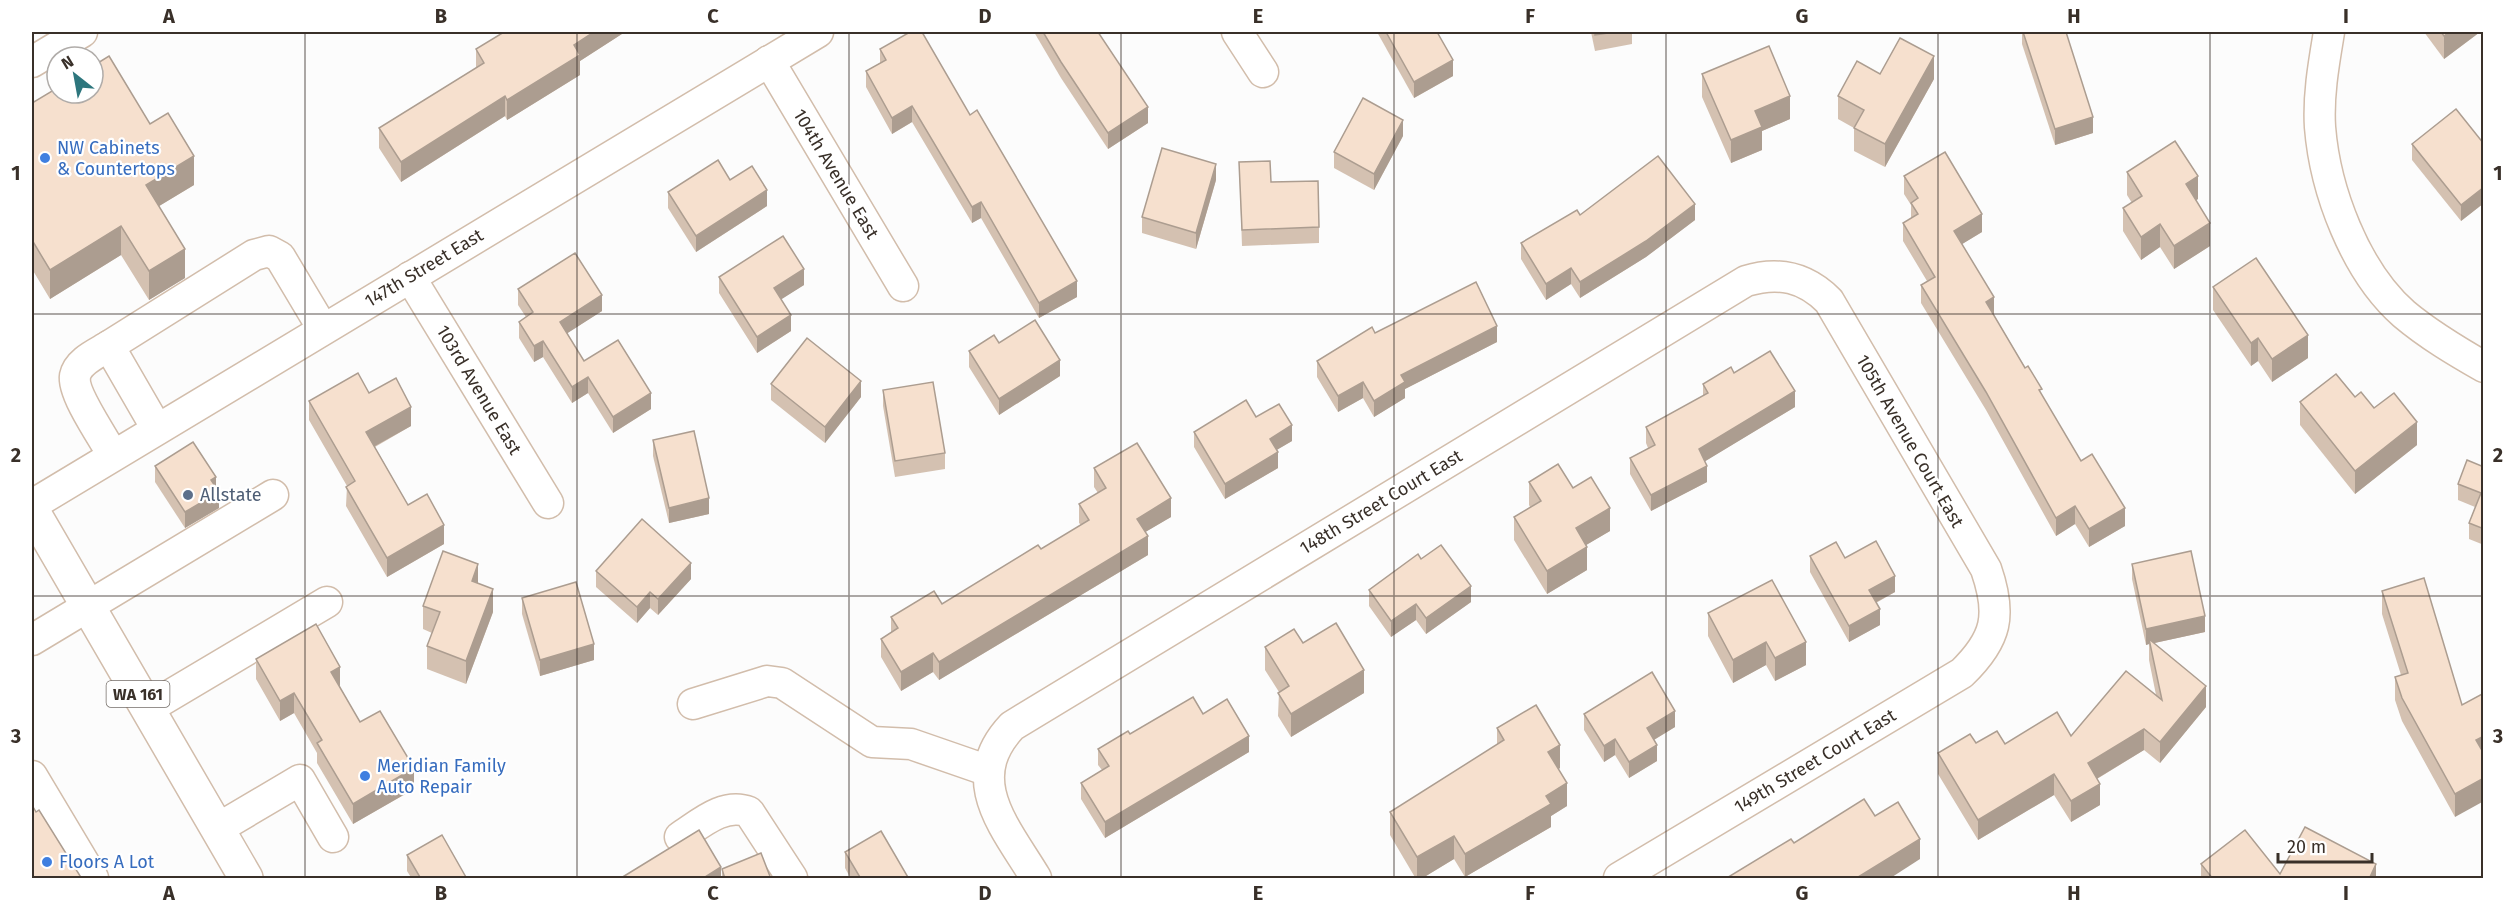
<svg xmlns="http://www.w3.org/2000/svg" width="2515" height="910" font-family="'Fira Sans',sans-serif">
<rect width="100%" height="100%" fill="#fcfcfc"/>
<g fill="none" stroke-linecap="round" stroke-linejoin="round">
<!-- minor casing -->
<g stroke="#d2bdab" stroke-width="33">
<g id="minor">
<path d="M1237 32 1263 72"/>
<path d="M2329 32C2324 62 2318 95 2320 127 2325 190 2355 271 2404 314 2429 335 2456 351 2484 367"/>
<path d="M769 61 903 286"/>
<path d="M32 62 82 32"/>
<path d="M410 277 548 503"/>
<path d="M109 346C98 353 78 361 75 376 72 393 104 439 113 455"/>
<path d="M157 429 109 346 254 255 269 251 280 257 323 329"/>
<path d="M32 505 818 32"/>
<path d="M32 640 273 495"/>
<path d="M693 704 767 681 782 683 872 742 911 744 989 771"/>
<path d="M147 709 327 602"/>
<path d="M32 776 93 878"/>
<path d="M217 829 300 780 333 837"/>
<path d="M680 837C700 824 724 802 749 812L792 878"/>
<path d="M1036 878C1006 828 961 780 1012 726L1746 281C1779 271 1805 277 1829 301L1986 569C2002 615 1997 639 1962 673L1619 878"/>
</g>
</g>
<!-- major casing -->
<g stroke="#d2bdab" stroke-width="36">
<path id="major" d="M32 510 246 878"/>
</g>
<!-- minor -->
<use href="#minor" stroke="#fff" stroke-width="30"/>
<!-- major -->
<use href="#major" stroke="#fff" stroke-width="33"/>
</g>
<!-- wall -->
<g fill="#d4c1b1">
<path d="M504 32H625L580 61V75L507 120 505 116 401 182 379 148V128L476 68V49Z"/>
<path d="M1034 32H1098L1148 123 1108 149 1061 78Z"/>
<path d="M1377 32H1437L1453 76 1414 98Z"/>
<path d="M1591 32H1632V44L1595 51Z"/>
<path d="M2022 32H2066L2093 133 2055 145 2022 44Z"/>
<path d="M2424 32H2480L2444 59Z"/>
<path d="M880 49 970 115 1077 297 1039 318 981 218 972 223 912 122 892 134 866 87V71L880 63Z"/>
<path d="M1702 74 1790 119 1762 131V150L1731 163 1702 97Z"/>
<path d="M1880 74 1934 79 1885 167 1854 151V128L1838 119V96Z"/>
<path d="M32 98 34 102 150 124 194 185 159 206 185 278 149 300 121 255 50 299 32 269Z"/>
<path d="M1403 136 1374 190 1334 168V152Z"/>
<path d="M2412 144H2484V203L2461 221 2412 160Z"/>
<path d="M1239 162 1271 182 1319 227V243L1242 246Z"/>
<path d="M2127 172 2198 199 2196 200 2210 246 2174 269 2160 247 2141 260 2123 231V208L2132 203 2127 195Z"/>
<path d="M1904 176 1982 232 1962 244 1994 315 2081 461 2125 526 2089 547 2075 524 2056 536 1986 410 1921 303V285L1927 281 1903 241V223L1911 218V205L1904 194Z"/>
<path d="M730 180 767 206 696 252 668 208V192Z"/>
<path d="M1216 180 1196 249 1142 233V217Z"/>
<path d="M1580 215 1695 220 1646 257 1580 298 1571 284 1546 300 1521 259V243Z"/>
<path d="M719 277 804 285 781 299 791 331 757 353 719 293Z"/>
<path d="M2213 287 2308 358 2272 382 2258 361 2251 366 2213 310Z"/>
<path d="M518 289 602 311 567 333 584 361 651 409 613 433 588 393 572 403 543 357 534 362 519 338V322L526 317 518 305Z"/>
<path d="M1375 333 1497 342 1405 389V398L1374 417 1363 398 1338 412 1317 377V361Z"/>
<path d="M999 343 1060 376 999 415 969 367V351Z"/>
<path d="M1734 373 1795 407 1705 461 1707 482 1651 511 1630 474V458L1648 448 1646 443V427L1703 396V384Z"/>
<path d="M771 384 861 397 825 443 771 400Z"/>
<path d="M883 390 945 453V469L895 477 883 406Z"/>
<path d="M2355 397 2417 445 2355 494 2300 425V402Z"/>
<path d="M309 401 411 426 375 447 408 505 444 544 387 577 346 506 347 486 309 420Z"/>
<path d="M1256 417 1292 441 1276 450 1278 468 1225 499 1194 447V432Z"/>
<path d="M653 440 709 514 669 523 653 456Z"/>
<path d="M155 466 219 508 185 528 155 482Z"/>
<path d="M2484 467V545L2469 539V523L2475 507 2458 500V484Z"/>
<path d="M1094 468 1171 517 1145 532 1148 555 939 680 933 672 901 691 881 657V639L891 632V617L942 604 1041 549 1081 525 1079 523V504L1098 493 1094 487Z"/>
<path d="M1529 482 1573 488 1610 531 1586 545 1587 570 1547 594 1514 540V517L1530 507 1529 505Z"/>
<path d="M1810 556 1845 558 1895 592 1876 603 1880 625 1849 642 1810 572Z"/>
<path d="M2132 564 2205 632 2154 643 2206 707 2160 763 2144 750 2097 779 2100 805 2071 822 2054 795 1978 840 1938 774V753L1976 743 2005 744 2071 736 2156 695 2149 660V644L2146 645 2132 579Z"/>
<path d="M596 571 691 579 658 615 650 608 637 623 596 587Z"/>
<path d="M1772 580 1806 665 1775 681 1766 665 1733 683 1708 636V613Z"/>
<path d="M478 583 493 612 466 684 427 669V646L432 633 423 629V606Z"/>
<path d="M1369 590 1471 602 1426 634 1416 620 1391 637 1369 606Z"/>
<path d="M2382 591 2462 705 2455 817 2402 721 2395 700V677L2401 675 2382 614Z"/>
<path d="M522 598 594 660 540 676 522 614Z"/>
<path d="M1303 643 1364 693 1291 737 1278 716 1279 692 1265 670V647Z"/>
<path d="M256 659 340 687 360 722 414 789 353 824 317 763V753L294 713 280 721 256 679Z"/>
<path d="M1203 714 1249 752 1105 838 1081 799V783L1102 770 1098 765V749L1130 734Z"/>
<path d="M1584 714 1675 727 1654 740 1657 761 1629 778 1615 755 1604 762 1584 730Z"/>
<path d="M1497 728 1560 768 1559 769 1567 806 1551 816V827L1465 877 1454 859 1421 879H1416L1390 835V812L1497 745Z"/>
<path d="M845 852 909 879H851L845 868Z"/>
<path d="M407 855 467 879H412L407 871Z"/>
<path d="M2201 864 2280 874 2376 879H2201Z"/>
<path d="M722 869 771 879H722Z"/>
</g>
<!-- shaded-wall -->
<g fill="#ac9d90">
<path d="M594 32H625L580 61V75L507 120V100L574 45Z"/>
<path d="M2449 32H2480L2444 59V36Z"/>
<path d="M1934 56V79L1885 167V144Z"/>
<path d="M1453 60V76L1414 98V82Z"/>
<path d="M505 96V116L401 182V162Z"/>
<path d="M1790 96V119L1762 131V150L1731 163V140L1755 111Z"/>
<path d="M912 106V122L892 134V118Z"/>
<path d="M1148 107V123L1108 149V133Z"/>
<path d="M2093 117V133L2055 145V129Z"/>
<path d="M1403 120V136L1374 190V174Z"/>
<path d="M194 156V185L146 214V185Z"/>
<path d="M1216 164V180L1196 249V233Z"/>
<path d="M2198 176V199L2186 207V184Z"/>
<path d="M2484 187V203L2461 221V205Z"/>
<path d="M767 190V206L696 252V236Z"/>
<path d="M981 202V218L972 223V207Z"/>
<path d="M1695 204V220L1646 257 1580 298V282Z"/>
<path d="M1982 214V232L1954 249V231Z"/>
<path d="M2210 223V246L2174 269V246Z"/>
<path d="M2160 224V247L2141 260V237Z"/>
<path d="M121 226V255L50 299V270Z"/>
<path d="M185 249V278L149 300V271Z"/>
<path d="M1571 268V284L1546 300V284Z"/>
<path d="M804 269V285L774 304V288Z"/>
<path d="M1077 281V297L1039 318V303Z"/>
<path d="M602 295V311L560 338V322Z"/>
<path d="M1994 297V315L1986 302Z"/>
<path d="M791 315V331L757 353V337Z"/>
<path d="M1497 326V342L1405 389V398L1374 417V401L1401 375Z"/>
<path d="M2308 335V358L2272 382V359Z"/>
<path d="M2258 338V361L2251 366V343Z"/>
<path d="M543 341V357L534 362V346Z"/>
<path d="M1060 360V376L999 415V399Z"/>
<path d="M588 377V393L572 403V387Z"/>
<path d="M861 381V397L825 443V427Z"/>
<path d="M1363 382V398L1338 412V396Z"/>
<path d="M1795 391V407L1699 465V449Z"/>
<path d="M651 393V409L613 433V417Z"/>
<path d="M411 407V426L366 451V432Z"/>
<path d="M2417 422V445L2355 494V471Z"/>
<path d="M1292 425V441L1270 454V439Z"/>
<path d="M1278 452V468L1225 499V484Z"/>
<path d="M1707 466V482L1651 511V495Z"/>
<path d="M216 477V493L219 492V508L185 528V512L211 480Z"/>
<path d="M709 498V514L669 523V508Z"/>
<path d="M1171 498V517L1137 537V519Z"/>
<path d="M2075 506V524L2056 536V518Z"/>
<path d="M1610 508V531L1576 551V528Z"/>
<path d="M2125 508V526L2089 547V529Z"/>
<path d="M444 525V544L387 577V558Z"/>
<path d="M1148 536V555L939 680V662Z"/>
<path d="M1587 547V570L1547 594V571Z"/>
<path d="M691 563V579L658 615V599Z"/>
<path d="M478 564V587L472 581Z"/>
<path d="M1895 576V592L1869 606V590Z"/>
<path d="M1471 586V602L1426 634V618Z"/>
<path d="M493 589V612L466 684V661Z"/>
<path d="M650 592V608L637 623V607Z"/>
<path d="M1416 604V620L1391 637V621Z"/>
<path d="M1880 609V625L1849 642V626Z"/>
<path d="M2205 616V632L2150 644 2149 639V644L2146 645V629Z"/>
<path d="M1766 642V665L1733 683V660Z"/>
<path d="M1806 642V665L1775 681V658Z"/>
<path d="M594 644V660L540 676V660Z"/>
<path d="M933 653V672L901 691V672Z"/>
<path d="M340 667V687L331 672Z"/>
<path d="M1364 670V693L1291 737V714Z"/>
<path d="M2206 686V707L2160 763V742Z"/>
<path d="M294 693V713L280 721V701Z"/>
<path d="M1675 711V727L1647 744V728Z"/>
<path d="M2144 729V750L2088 784V763Z"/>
<path d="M1249 736V752L1105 838V822Z"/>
<path d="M2484 736V759L2476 740Z"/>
<path d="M1615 739V755L1604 762V746Z"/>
<path d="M1560 745V768L1548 775V752Z"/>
<path d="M1657 745V761L1629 778V762Z"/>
<path d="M414 768V789L353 824V804Z"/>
<path d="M2054 774V795L1978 840V820Z"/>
<path d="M2484 778V801L2455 817V794Z"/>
<path d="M1567 783V806L1551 816V827L1465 877V854L1546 796Z"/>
<path d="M2100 784V805L2071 822V801Z"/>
<path d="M1454 836V859L1421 879H1417V857Z"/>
<path d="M1920 839V859L1889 879H1855Z"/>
<path d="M2376 864V879H2369Z"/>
<path d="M721 867V879H702Z"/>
</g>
<!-- building -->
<g fill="#f6e0ce" stroke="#ac9d90" stroke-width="1.5">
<path d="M504 32H594L574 45 580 55 507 100 505 96 401 162 379 128 484 63 476 49Z"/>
<path d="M910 32H922L970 115 977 110 1077 281 1039 303 981 202 972 207 912 106 892 118 866 71 886 60 880 49Z"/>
<path d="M1043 32H1098L1148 107 1108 133 1061 62Z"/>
<path d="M1386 32H1437L1453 60 1414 82Z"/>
<path d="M1595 32H1615L1595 35Z"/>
<path d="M2023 32H2066L2093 117 2055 129Z"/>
<path d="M2441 32H2449L2444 36Z"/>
<path d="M1900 38 1934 56 1885 144 1854 128 1864 110 1838 96 1857 61 1880 74Z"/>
<path d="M1769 46 1790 96 1755 111 1762 127 1731 140 1702 74Z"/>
<path d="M109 56 150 124 168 113 194 156 146 185 185 249 149 271 121 226 50 270 32 240V98L34 102 57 88V93H93V66Z"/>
<path d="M1363 98 1403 120 1374 174 1334 152Z"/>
<path d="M2456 109 2484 144V187L2461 205 2412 144Z"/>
<path d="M2175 141 2198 176 2186 184 2210 223 2174 246 2160 224 2141 237 2123 208 2142 196 2127 172Z"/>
<path d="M1162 148 1216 164 1196 233 1142 217Z"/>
<path d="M1945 152 1982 214 1954 231 1994 297 1986 302 2025 368 2028 366 2042 389 2039 390 2081 461 2092 454 2125 508 2089 529 2075 506 2056 518 1986 392 1921 285 1935 277 1903 223 1918 214 1911 203 1918 198 1904 176Z"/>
<path d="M1658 156 1695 204 1646 241 1580 282 1571 268 1546 284 1521 243 1577 210 1580 215Z"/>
<path d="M718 160 730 180 752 166 767 190 696 236 668 192Z"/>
<path d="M1270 161 1271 182 1318 181 1319 227 1242 230 1239 162Z"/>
<path d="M783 236 804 269 774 288 791 315 757 337 719 277Z"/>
<path d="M575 253 602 295 560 322 584 361 618 340 651 393 613 417 588 377 572 387 543 341 534 346 519 322 533 312 518 289Z"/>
<path d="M2256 258 2308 335 2272 359 2258 338 2251 343 2213 287Z"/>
<path d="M1476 282 1497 326 1401 375 1405 382 1374 401 1363 382 1338 396 1317 361 1372 327 1375 333Z"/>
<path d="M1035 320 1060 360 999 399 969 351 994 335 999 343Z"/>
<path d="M807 338 861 381 825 427 771 384Z"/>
<path d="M1770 351 1795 391 1699 449 1707 466 1651 495 1630 458 1655 445 1646 427 1708 393 1703 384 1731 367 1734 373Z"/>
<path d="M358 373 369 393 396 378 411 407 366 432 408 505 427 494 444 525 387 558 346 487 355 481 309 401Z"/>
<path d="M2336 374 2355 397 2361 392 2374 408 2394 393 2417 422 2355 471 2300 402Z"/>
<path d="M933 382 945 453 895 461 883 390Z"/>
<path d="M1246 400 1256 417 1279 404 1292 425 1270 439 1278 452 1225 484 1194 432Z"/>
<path d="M694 431 709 498 669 508 653 440Z"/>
<path d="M193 442 216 477 211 480 219 492 185 512 155 466Z"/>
<path d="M1137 443 1171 498 1137 519 1148 536 939 662 933 653 901 672 881 639 898 628 891 617 934 591 942 604 1038 545 1041 549 1089 520 1079 504 1106 488 1094 468Z"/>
<path d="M2467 460 2484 467V529L2469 523 2481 493 2458 484Z"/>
<path d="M1558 464 1573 488 1591 477 1610 508 1576 528 1587 547 1547 571 1514 517 1541 501 1529 482Z"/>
<path d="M642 519 691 563 658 599 650 592 637 607 596 571Z"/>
<path d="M1876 541 1895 576 1869 590 1880 609 1849 626 1810 556 1836 542 1845 558Z"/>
<path d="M1441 545 1471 586 1426 618 1416 604 1391 621 1369 590 1418 554 1421 559Z"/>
<path d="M443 551 478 564 472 581 493 589 466 661 427 646 440 612 423 606Z"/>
<path d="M2191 551 2205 616 2146 629 2132 564Z"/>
<path d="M2424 578 2462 705 2484 693V736L2476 740 2484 754V778L2455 794 2402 698 2395 677 2408 673 2382 591Z"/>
<path d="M1772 580 1806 642 1775 658 1766 642 1733 660 1708 613Z"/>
<path d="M576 582 594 644 540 660 522 598Z"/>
<path d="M1336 623 1364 670 1291 714 1278 693 1289 686 1265 647 1294 629 1303 643Z"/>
<path d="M316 624 340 667 331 672 360 722 380 711 414 768 353 804 317 743 322 740 294 693 280 701 256 659Z"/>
<path d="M2149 639 2206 686 2160 742 2144 729 2088 763 2100 784 2071 801 2054 774 1978 820 1938 753 1970 734 1976 743 1997 731 2005 744 2057 712 2071 736 2126 671 2162 700Z"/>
<path d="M1652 672 1675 711 1647 728 1657 745 1629 762 1615 739 1604 746 1584 714Z"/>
<path d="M1193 697 1203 714 1227 699 1249 736 1105 822 1081 783 1109 766 1098 749 1128 731 1130 734Z"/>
<path d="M1536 705 1560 745 1548 752 1567 783 1546 796 1551 804 1465 854 1454 836 1417 857 1390 812 1504 740 1497 728Z"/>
<path d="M1864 799 1875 816 1898 802 1920 839 1855 879H1725L1791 839 1794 843Z"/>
<path d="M32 805 36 812 39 810 82 879H32Z"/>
<path d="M2305 827 2376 864 2369 879H2213L2201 864 2245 830 2280 874Z"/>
<path d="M699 830 721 867 702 879H622L621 878Z"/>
<path d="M881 831 909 879H861L845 852Z"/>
<path d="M442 835 467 879H421L407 855Z"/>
<path d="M761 853 771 879H725L722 869Z"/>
</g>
<!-- grid -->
<path fill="none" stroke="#393029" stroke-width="1.5" stroke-opacity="0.55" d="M305 32V878M577 32V878M849 32V878M1121 32V878M1394 32V878M1666 32V878M1938 32V878M2210 32V878M32 314H2484M32 596H2484"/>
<!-- markers -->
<g fill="#3f7fe0" stroke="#fff" stroke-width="2">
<circle cx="45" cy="158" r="6"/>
<circle cx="365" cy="776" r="6"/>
<circle cx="47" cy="862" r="6"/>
</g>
<circle fill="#5c6f8a" stroke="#fff" stroke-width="2" cx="188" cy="495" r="6"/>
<g text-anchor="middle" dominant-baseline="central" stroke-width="4.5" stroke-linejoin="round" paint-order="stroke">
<!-- shield labels -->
<rect fill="#fff" stroke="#746e69" stroke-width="1.5" x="106.5" y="681" width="63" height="26" rx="4.5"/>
<g font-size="16" font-weight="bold" fill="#393029">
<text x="138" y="694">WA 161</text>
</g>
<!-- shop labels -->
<g font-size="18" fill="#366cbe" stroke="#fff" text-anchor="start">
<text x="57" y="148">NW Cabinets<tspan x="57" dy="21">&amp; Countertops</tspan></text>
<text x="377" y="766">Meridian Family<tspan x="377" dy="21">Auto Repair</tspan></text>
<text x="59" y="862">Floors A Lot</text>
</g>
<!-- street labels -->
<g font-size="18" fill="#393029" stroke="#fff">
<text transform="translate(836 174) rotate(59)">104th Avenue East</text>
<text transform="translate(424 268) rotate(-31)">147th Street East</text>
<text transform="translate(479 390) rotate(59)">103rd Avenue East</text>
<text transform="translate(1910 441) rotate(60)">105th Avenue Court East</text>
<text transform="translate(1381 502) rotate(-31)">148th Street Court East</text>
<text transform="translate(1815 761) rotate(-31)">149th Street Court East</text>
</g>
<!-- service labels -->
<g font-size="18" fill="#4e5e75" stroke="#fff" text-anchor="start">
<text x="200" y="495">Allstate</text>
</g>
</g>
<!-- border -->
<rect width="2515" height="910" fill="none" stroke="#ffffff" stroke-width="66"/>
<!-- north arrow -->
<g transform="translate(75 75) rotate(329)"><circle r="28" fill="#ffffff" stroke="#b0aca9" stroke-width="1.5"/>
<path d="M0-4.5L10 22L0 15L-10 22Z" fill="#2d767d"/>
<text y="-9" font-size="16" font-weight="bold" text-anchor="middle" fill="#393029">N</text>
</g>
<!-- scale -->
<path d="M2278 853v9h94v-9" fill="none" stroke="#393029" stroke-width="3"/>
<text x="2287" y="853" font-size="18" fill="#393029" stroke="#ffffff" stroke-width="4.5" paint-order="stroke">20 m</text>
<rect x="33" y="33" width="2449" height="844" fill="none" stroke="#393029" stroke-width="2"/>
<g font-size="20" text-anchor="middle" font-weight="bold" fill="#393029">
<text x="169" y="23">A</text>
<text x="441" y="23">B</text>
<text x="713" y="23">C</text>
<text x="985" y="23">D</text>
<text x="1258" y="23">E</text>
<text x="1530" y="23">F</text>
<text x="1802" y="23">G</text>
<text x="2074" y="23">H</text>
<text x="2346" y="23">I</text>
<text x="16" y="180">1</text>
<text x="2498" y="180">1</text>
<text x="16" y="462">2</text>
<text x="2498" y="462">2</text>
<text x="16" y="743">3</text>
<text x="2498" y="743">3</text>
<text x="169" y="900">A</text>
<text x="441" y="900">B</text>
<text x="713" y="900">C</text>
<text x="985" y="900">D</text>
<text x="1258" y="900">E</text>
<text x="1530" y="900">F</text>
<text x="1802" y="900">G</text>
<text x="2074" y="900">H</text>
<text x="2346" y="900">I</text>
</g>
</svg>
